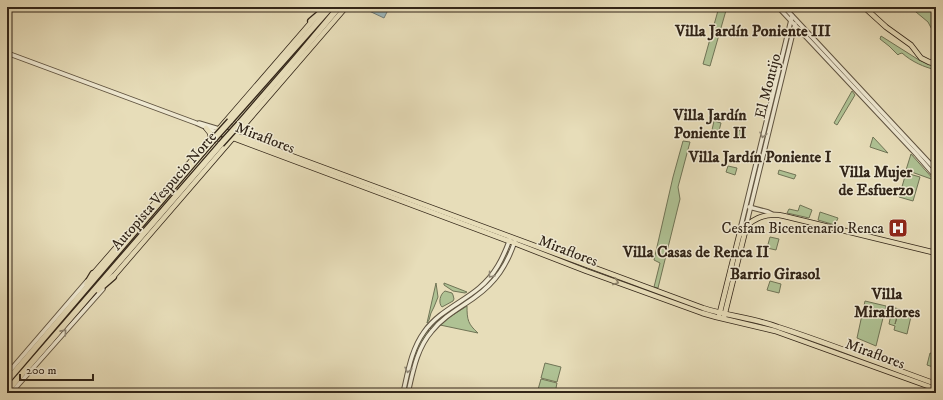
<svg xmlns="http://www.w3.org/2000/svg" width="943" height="400" font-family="'IM FELL DW Pica',serif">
<rect width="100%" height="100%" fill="#e7ddb9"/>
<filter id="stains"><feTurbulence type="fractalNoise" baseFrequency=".005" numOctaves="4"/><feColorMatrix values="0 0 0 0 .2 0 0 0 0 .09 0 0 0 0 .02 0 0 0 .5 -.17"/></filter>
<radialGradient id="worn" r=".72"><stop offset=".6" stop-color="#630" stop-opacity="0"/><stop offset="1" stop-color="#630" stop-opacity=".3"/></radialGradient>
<!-- green -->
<g fill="#afc294" stroke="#707456">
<path d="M719 7H727L710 66 703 64Z"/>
<path d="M910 7H936V37L928 22Z"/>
<path d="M881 36 919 60 936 66V70C924 67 912 62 902 53L899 54 898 55 889 46 880 39Z"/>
<path d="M852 91 855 95 837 125 834 123Z"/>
<path d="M714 121 721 123 719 131 712 130Z"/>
<path d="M737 130 745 132 744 138 735 136Z"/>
<path d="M873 137 888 153 870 147Z"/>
<path d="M683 141 690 142 678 187 680 199 658 288 654 287 660 263 654 260 673 177Z"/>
<path d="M911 154 934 180 906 170Z"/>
<path d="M728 166 737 168 735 175 726 172Z"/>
<path d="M779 170 796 175 794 179 778 174Z"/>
<path d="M906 173 920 177 913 201 899 197Z"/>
<path d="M800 205 812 210 809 218 787 213 789 209 798 211Z"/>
<path d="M820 212 838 218 835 225 818 220Z"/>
<path d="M770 237 779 239 776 250 767 248Z"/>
<path d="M506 252 509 253C501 270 491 283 476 295 468 301 458 306 450 312 443 316 437 322 431 329L429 327 434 322 481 288Z"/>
<path d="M770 281 781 284 779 293 767 290Z"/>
<path d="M436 283 438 297 434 307 431 313 429 320 427 323Z"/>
<path d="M444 283 467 292 465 293 453 291 444 285Z"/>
<path d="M445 291 452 293 453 295 454 299 453 301 442 307C438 303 440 294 445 291Z"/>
<path d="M865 301 886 306 876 346 857 338Z"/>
<path d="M467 306C467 320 468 324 478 333L440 325 448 318Z"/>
<path d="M891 307 912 312 907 334 894 330 895 326 889 324 891 314 897 316 895 324 898 315 889 313Z"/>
<path d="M427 329 429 331 420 346 409 384 406 383 412 361 417 345Z"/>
<path d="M930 353 936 355V368L927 365Z"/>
<path d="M545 363 561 367 557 382 541 378Z"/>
<path d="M541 379 557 383 555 393H537Z"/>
</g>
<!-- water -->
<path fill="#9db8bb" stroke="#727d7a" d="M368 7H382L388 10 384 18 367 10Z"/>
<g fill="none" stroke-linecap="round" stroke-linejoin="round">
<!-- minor casing -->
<g stroke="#5f5340" stroke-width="5.5">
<g id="minor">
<path d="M778 7 916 154 936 177"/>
<path d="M784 7 936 170"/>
<path d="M7 53 196 123 216 132"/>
<path d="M199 123 219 129"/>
<path d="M749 207 768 212 772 214"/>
<path d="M746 226 795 24"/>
<path d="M739 234 792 16"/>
<path d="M7 374 87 281"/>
<path d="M11 393 103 289"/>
<path d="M403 393C408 372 411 350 424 332 438 312 461 303 479 288 495 275 503 258 510 239"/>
<path d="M408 393C413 371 417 348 432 331 444 316 460 308 475 297 496 282 507 265 515 241"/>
</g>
</g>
<!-- major casing -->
<g stroke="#322518" stroke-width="6">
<g id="major">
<path d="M864 7 886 27 911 45 921 58 929 62 936 64"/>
<path d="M206 128 210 133 211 138H217L226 142"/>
<path d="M219 129 703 308C728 316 753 318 778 327 831 344 883 365 936 384"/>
<path d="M218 130 314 19"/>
<path d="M217 132 514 243 586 271 702 313 716 317 775 331 936 389"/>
<path d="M93 274 192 160"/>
<path d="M113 277 346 7"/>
<path d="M719 316 739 236C748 219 766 212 784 216L936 253"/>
<path d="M724 317 746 228"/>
</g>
</g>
<!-- highway casing -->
<g stroke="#322518" stroke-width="8">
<g id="highway">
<path d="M311 21 324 10"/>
<path d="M230 121 331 7"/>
<path d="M239 124 297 57 339 7"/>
<path d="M87 284 93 274"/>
<path d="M98 290 113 277"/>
<path d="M7 381 212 141"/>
<path d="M7 391 221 144"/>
</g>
</g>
<!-- minor -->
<use href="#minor" stroke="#efe9d2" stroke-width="3.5"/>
<!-- major -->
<use href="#major" stroke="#e7ddb9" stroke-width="4.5"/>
<!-- highway -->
<use href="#highway" stroke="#e7ddb9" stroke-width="5.5"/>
<!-- highway-bridge casing -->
<g stroke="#322518" stroke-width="8" stroke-linecap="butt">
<g id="highway-bridge">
<path d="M212 141 230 121"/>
<path d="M221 144 239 124"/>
</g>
</g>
<!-- highway-bridge -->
<use href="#highway-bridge" stroke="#e7ddb9" stroke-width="5.5"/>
</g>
<!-- one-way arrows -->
<defs><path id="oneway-chevron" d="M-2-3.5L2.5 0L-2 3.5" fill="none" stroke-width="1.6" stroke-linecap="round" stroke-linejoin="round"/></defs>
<g stroke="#908775">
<use href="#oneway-chevron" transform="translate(763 135) rotate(103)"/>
<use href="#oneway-chevron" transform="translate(491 275) rotate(130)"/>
<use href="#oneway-chevron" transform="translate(64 332) rotate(-48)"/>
<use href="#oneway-chevron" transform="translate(408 370) rotate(103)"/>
</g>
<use stroke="#8c8168" href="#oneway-chevron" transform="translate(616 282) rotate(20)"/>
<!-- icons -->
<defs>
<g id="hospital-square" transform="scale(1)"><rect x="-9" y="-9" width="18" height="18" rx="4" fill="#8f2418" stroke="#efe9d2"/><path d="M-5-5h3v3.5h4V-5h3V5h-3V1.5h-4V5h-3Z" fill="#fff"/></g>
</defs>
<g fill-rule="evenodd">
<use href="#hospital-square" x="898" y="228"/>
</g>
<g text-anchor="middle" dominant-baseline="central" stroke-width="3" stroke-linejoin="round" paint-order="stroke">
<!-- street labels -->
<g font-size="15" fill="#322518" stroke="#efe9d2">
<text transform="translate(768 86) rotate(-76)">El Montijo</text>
<text transform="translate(265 138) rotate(21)">Miraflores</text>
<text transform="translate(164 191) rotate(-49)">Autopista Vespucio Norte</text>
<text transform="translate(568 251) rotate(21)">Miraflores</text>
<text transform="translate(875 354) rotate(20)">Miraflores</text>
</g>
<!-- poi labels -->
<g font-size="15" fill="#322518" stroke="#efe9d2" text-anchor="end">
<text x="884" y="228">Cesfam Bicentenario Renca</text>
</g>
<!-- neighbourhood labels -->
<g font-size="16" font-weight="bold" fill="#322518" stroke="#efe9d2">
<text x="753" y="31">Villa Jardín Poniente III</text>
<text x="710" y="115">Villa Jardín<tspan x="710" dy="18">Poniente II</tspan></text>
<text x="760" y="157">Villa Jardín Poniente I</text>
<text x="876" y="172">Villa Mujer<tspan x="876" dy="18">de Esfuerzo</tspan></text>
<text x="696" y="252">Villa Casas de Renca II</text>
<text x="775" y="274">Barrio Girasol</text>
<text x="887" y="294">Villa<tspan x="887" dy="18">Miraflores</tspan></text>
</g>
</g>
<!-- margin -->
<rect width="943" height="400" fill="none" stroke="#e7ddb9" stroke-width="24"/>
<rect x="8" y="8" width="927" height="384" fill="none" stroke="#322518" stroke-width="2"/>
<rect x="12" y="12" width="919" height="376" fill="none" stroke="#322518"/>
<!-- scale -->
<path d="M20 374v6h73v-6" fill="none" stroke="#322518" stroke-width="2"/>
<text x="26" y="374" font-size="12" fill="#322518" stroke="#efe9d2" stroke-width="3" paint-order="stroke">200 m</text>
<rect width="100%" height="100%" filter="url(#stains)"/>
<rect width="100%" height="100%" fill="url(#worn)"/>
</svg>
